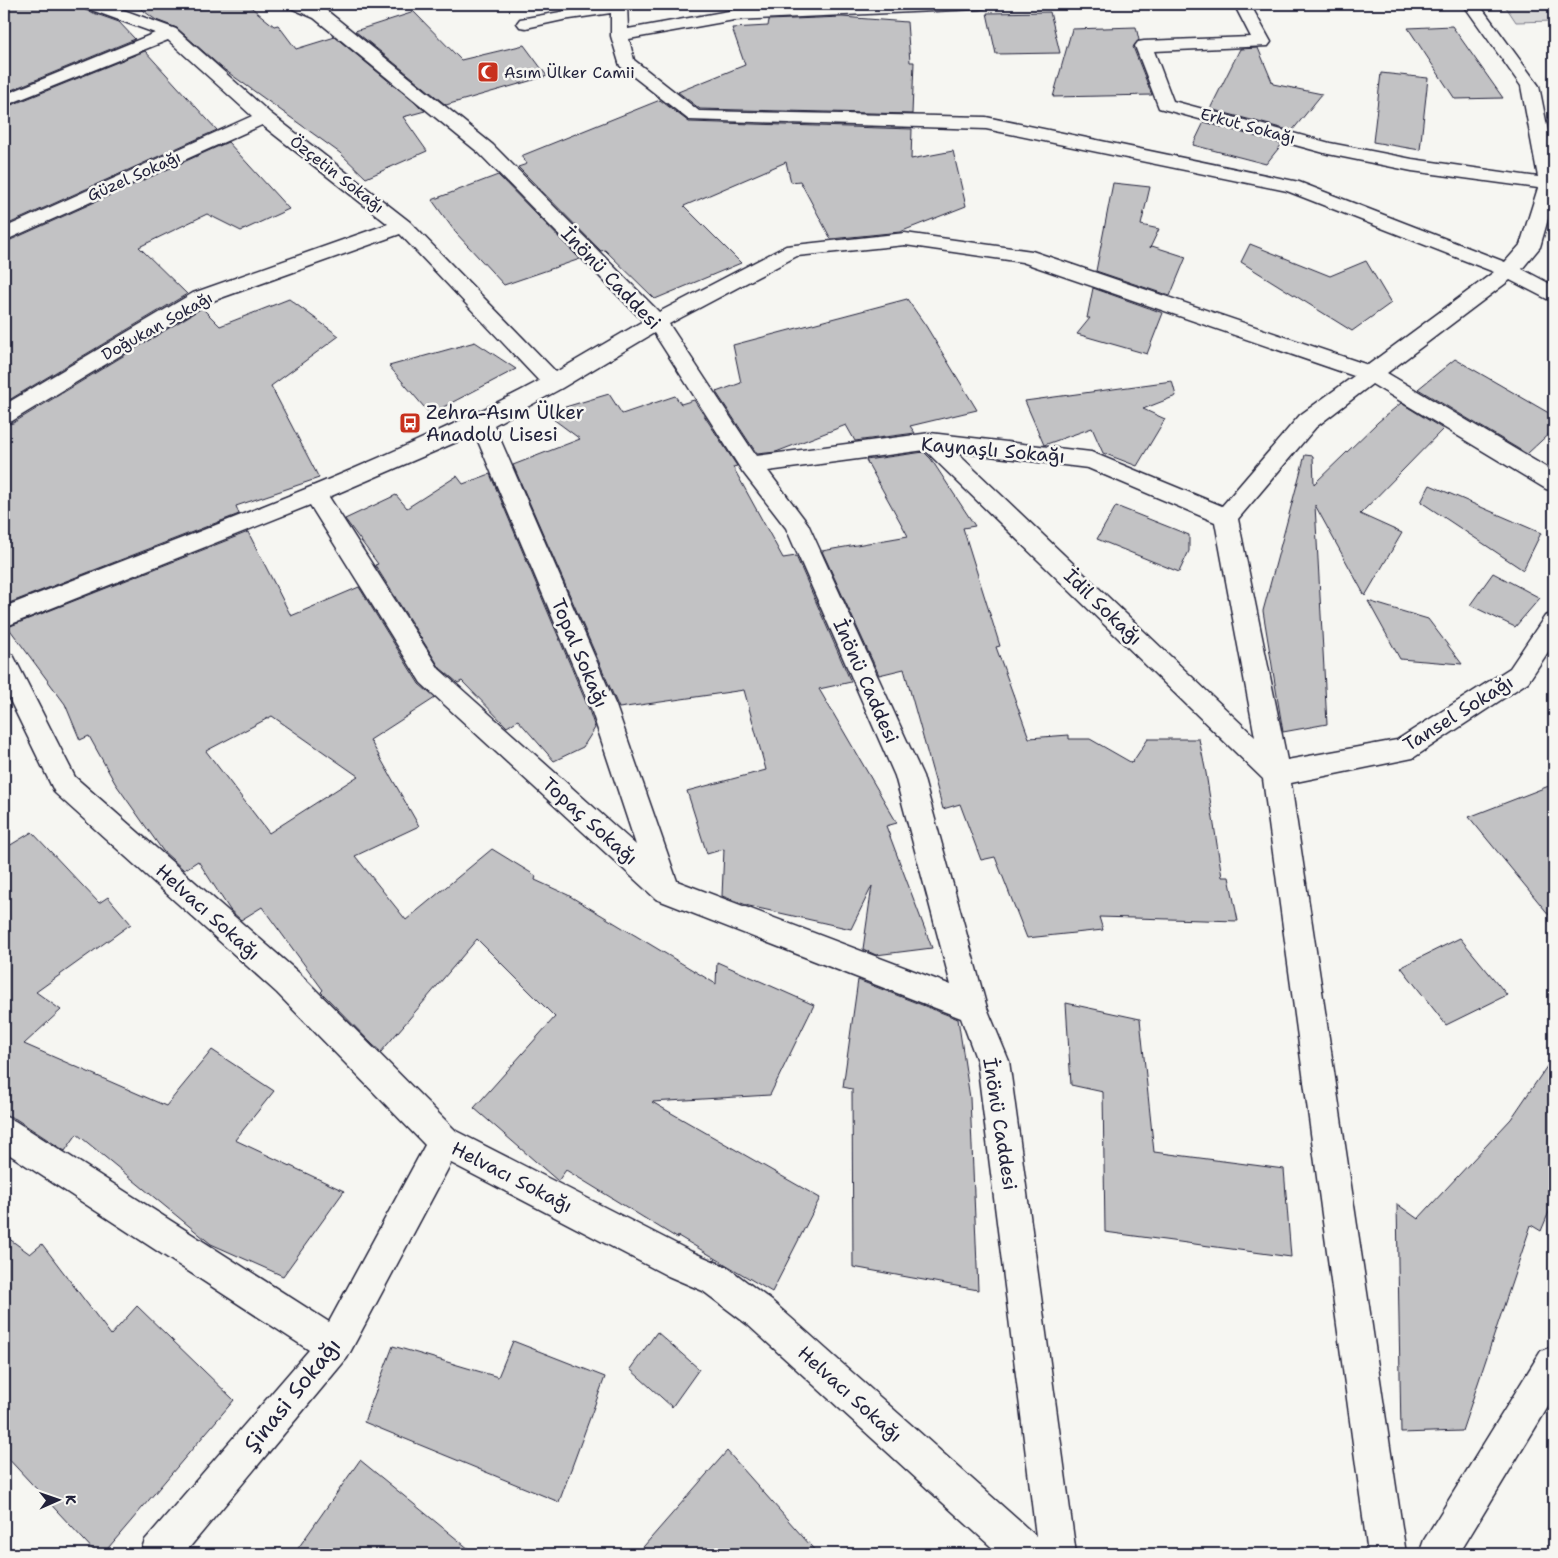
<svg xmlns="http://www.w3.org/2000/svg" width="1558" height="1558" font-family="'Shantell Sans',sans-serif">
<rect width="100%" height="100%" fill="#f6f6f2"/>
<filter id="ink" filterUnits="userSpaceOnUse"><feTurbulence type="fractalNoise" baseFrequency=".02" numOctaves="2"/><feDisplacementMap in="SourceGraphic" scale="10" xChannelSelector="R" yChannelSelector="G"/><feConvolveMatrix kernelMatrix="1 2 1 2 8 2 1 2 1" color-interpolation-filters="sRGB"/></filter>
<g filter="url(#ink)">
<!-- green -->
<path fill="#d7d7d7" stroke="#7c7c89" d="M1504 4H1554V21L1516 22Z"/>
<!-- building -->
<g fill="#c2c2c4" stroke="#22223b" fill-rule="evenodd">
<path d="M4 4H82L85 10 119 22 135 39 4 93Z"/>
<path d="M134 4H247L274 26 278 25 296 49 335 37 425 111 403 117 427 151 366 178 340 153 222 68 177 28 156 20Z"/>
<path d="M414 12 461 60 524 45 547 76 446 105 355 31Z"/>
<path d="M1050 12 1060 53 996 54 987 13Z"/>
<path d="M842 17 907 22 910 62H914L912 114 700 109 678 92 745 65 732 28 768 26 769 20Z"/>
<path d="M1452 26 1503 98 1455 99 1408 28Z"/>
<path d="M1136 27 1139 40 1133 47 1152 95 1053 97 1072 29Z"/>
<path d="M1258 48 1273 84 1322 94 1292 131 1210 109 1240 49Z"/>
<path d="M145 51 217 130 4 226V108Z"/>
<path d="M1381 73 1428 78 1420 150 1373 142Z"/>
<path d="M660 100 689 122 912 129 911 159 953 151 966 206 900 232 831 239 800 181 791 182 786 162 684 206 741 263 655 299 605 250 601 251 518 167 527 164 521 156Z"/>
<path d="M1204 122 1282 144 1266 164 1193 145Z"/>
<path d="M228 142 289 209 241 231 207 214 139 247 187 294 4 403V243Z"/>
<path d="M498 175 580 259 504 285 456 233 432 200Z"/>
<path d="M1113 183 1150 187 1141 225 1159 229 1150 248 1152 246 1186 257 1170 296 1096 271Z"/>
<path d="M1250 244 1330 276 1366 261 1391 303 1352 331 1241 262Z"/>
<path d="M1093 288 1163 313 1147 354 1077 334 1090 318H1087Z"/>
<path d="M289 299 339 336 271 386 319 478 236 506 239 514 4 605V425L13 423 202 308 220 326Z"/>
<path d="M907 299 926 326 977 410 910 426 915 433 855 441 846 425 776 452 757 454 716 392 741 383 733 345Z"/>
<path d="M475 342 516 369 430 414 389 366Z"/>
<path d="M1455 359 1554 416V429L1527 454 1418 389Z"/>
<path d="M1172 381 1176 396 1143 409 1165 419 1137 466 1103 453 1092 428 1044 445 1025 401Z"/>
<path d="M609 394 622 414 675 396 681 404 694 400 737 466 733 467 783 558 796 556 851 682 819 689 897 823 886 826 932 948 876 955 863 949 872 886 851 929 749 906 722 896 724 849 707 854 687 791 766 770 744 690 619 708 513 465 580 439 545 413Z"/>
<path d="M1401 403 1443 429 1360 514 1402 533 1365 596 1315 505 1327 724 1283 732 1263 611 1305 455 1313 456 1314 484 1378 422Z"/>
<path d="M924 452 931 459 975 526 963 528 1000 646 996 647 1029 738 1069 735V739H1090L1132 763 1148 739H1199L1206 773 1222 877H1229L1238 921 1099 917 1103 930 1027 938 995 857 981 860 960 804 943 809 904 669 879 675 822 551 908 536 866 460Z"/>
<path d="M490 474 588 707 595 728 583 747 554 761 518 720 507 727 462 681 458 683 440 668 375 565 378 564 345 519 396 495 407 508 457 476 463 484Z"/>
<path d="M1430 485 1541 533 1523 570 1421 502Z"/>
<path d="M1116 506 1189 535V551L1179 572 1097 539Z"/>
<path d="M248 532 291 616 359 587 419 684 435 698 370 740 419 826 355 856 406 920 492 849 536 876 535 880 568 895 716 984 717 962 814 1005 770 1095 652 1102 820 1198 772 1292 678 1236 677 1238 566 1170 558 1181 474 1108 555 1017 477 939 381 1052 373 1045 321 992 323 990 262 907 241 920 230 910 198 861 184 870 163 851 115 783 89 736 80 740 65 704 8 627ZM272 716 358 776 269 833 206 751Z"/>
<path d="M1493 573 1540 598 1515 627 1470 605Z"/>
<path d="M1368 601 1428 619 1462 664 1400 659Z"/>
<path d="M1554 784V921L1469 817Z"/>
<path d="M32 832 99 903 108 897 131 924 36 992 61 1010 24 1044 166 1106 212 1050 274 1091 235 1140 344 1191 283 1276 211 1244 77 1134 65 1151 16 1119 4 1114V849Z"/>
<path d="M1460 938 1507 995 1446 1025 1401 967Z"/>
<path d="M858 980 958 1019 970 1098 978 1290 853 1267 852 1089 843 1087Z"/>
<path d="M1066 1003 1140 1019 1154 1152 1284 1169 1291 1257 1105 1232 1103 1092 1071 1085Z"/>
<path d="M1554 1056V1200L1541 1231 1531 1225 1462 1431 1401 1433 1397 1204 1418 1219 1511 1119Z"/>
<path d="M4 1235 30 1254 42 1244 111 1335 137 1306 234 1400 103 1554H97L4 1454Z"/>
<path d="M657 1332 699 1369 672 1407 630 1369Z"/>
<path d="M513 1341 605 1377 559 1502 364 1422 393 1346 498 1377Z"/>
<path d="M727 1451 818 1554H637Z"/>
<path d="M360 1460 475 1554H294Z"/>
</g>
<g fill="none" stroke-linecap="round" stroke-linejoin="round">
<!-- street casing -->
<g stroke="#22223b" stroke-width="3">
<g id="street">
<path d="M84 4H107L176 29 270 113 410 222 556 372 643 321 479 153 314 18 291 8 289 4H311L326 10 493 145 659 312 786 246 905 233 1032 251 1368 365 1494 272 1287 191 986 129 689 120 620 66 611 36V13L563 20 526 28 520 27 517 23 520 19 526 18 606 4H627L628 29 734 10 872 4H987L985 8 979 9 734 20 629 39 634 60 699 111 986 117 1299 182 1505 262 1520 245 1538 188 1412 171 1328 154 1159 108 1135 46 1138 42 1144 41 1251 37 1234 4H1250L1271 42 1268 46 1154 51 1173 101 1330 143 1412 159 1538 177 1521 86 1463 4H1479L1539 86 1554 161V198L1540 247 1522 269 1554 286V301L1547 299 1510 280 1387 373 1554 472V491L1546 489 1372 384 1316 427 1238 519 1287 760 1397 740 1510 668 1545 616 1554 613V643L1528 682 1413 758 1291 783 1406 1554H1368L1263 779 925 450 768 471 808 524 923 776 987 1008 1009 1061 1076 1554H999L748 1325 703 1291 668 1276 451 1163 347 1358 184 1554H140L145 1540 309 1350 4 1151V1116L15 1121 329 1322 425 1145 277 993 55 793 4 688V652L13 655 75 777 299 973 456 1131 692 1252 727 1267 772 1301 1036 1536 977 1061 961 1018 656 899 421 683 310 505 4 627V607C184 536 368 472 539 381L400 234 207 303 12 421 4 423V405L193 293 388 224 262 125 4 241V228L252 116 168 40 4 106V95L155 33 86 8ZM905 245 1022 262 1354 376 1300 415 1222 506 1091 452 930 433 756 456 669 324 797 256ZM654 333 742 471 786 528 895 776 951 985 677 881 616 706 494 425 562 388ZM475 434 590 706 636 845 439 669 329 497ZM956 452 1088 468 1215 522 1255 737Z"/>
<path d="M1554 1346V1397L1459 1554H1419L1424 1540 1541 1351Z"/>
</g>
</g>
<!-- street -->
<use href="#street" fill="#f6f6f2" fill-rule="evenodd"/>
</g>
</g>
<!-- icons -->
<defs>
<g id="mosque-square" transform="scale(1.125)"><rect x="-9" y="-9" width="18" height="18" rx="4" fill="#c8321e" stroke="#f6f6f2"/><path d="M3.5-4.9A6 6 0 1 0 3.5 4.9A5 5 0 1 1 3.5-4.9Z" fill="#fff"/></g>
<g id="bus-square" transform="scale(1.125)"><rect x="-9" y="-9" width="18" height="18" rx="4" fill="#c8321e" stroke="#f6f6f2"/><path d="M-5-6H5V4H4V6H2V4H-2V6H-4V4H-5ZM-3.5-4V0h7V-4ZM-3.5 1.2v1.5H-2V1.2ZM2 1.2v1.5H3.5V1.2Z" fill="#fff"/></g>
</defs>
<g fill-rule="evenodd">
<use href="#mosque-square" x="488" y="72"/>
<use href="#bus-square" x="410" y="423"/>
</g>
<g text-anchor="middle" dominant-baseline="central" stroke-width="5" stroke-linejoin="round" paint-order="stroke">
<!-- far-poi labels -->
<g font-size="16" fill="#22223b" stroke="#f6f6f2" text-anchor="start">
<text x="504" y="72">Asım Ülker Camii</text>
</g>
<!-- far-street labels -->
<g font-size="16" fill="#22223b" stroke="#f6f6f2">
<text transform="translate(1248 126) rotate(15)">Erkut Sokağı</text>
<text transform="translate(337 174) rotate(38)">Özçetin Sokağı</text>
<text transform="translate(134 176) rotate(-24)">Güzel Sokağı</text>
<text transform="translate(157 326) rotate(-29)">Doğukan Sokağı</text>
</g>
<!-- street labels -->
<g font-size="19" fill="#22223b" stroke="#f6f6f2">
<text transform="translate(611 278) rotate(46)">İnönü Caddesi</text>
<text transform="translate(993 450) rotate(5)">Kaynaşlı Sokağı</text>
<text transform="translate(1103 607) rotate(44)">İdil Sokağı</text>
<text transform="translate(580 653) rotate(67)">Topal Sokağı</text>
<text transform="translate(866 681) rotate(66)">İnönü Caddesi</text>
<text transform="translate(1458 713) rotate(-32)">Tansel Sokağı</text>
<text transform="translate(590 821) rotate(42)">Topaç Sokağı</text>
<text transform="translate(208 912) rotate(42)">Helvacı Sokağı</text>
<text transform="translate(1000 1124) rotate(81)">İnönü Caddesi</text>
<text transform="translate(512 1177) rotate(27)">Helvacı Sokağı</text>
<text transform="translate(850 1394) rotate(42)">Helvacı Sokağı</text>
</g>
<!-- poi labels -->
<g font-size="19" fill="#22223b" stroke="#f6f6f2" text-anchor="start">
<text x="426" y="412">Zehra-Asım Ülker<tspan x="426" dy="22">Anadolu Lisesi</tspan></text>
</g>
<!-- near-street labels -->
<g font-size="22" fill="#22223b" stroke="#f6f6f2">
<text transform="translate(292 1395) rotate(-51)">Şinasi Sokağı</text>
</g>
</g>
<!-- margin -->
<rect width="1558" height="1558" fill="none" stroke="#f6f6f2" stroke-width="20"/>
<rect x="10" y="10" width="1538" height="1538" fill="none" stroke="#22223b" stroke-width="2" filter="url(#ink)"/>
<!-- north arrow -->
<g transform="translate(58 1500) rotate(88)" stroke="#f6f6f2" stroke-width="4" paint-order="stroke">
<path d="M0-4L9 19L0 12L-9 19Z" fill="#22223b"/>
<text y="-8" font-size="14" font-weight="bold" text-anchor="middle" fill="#22223b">K</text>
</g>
</svg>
